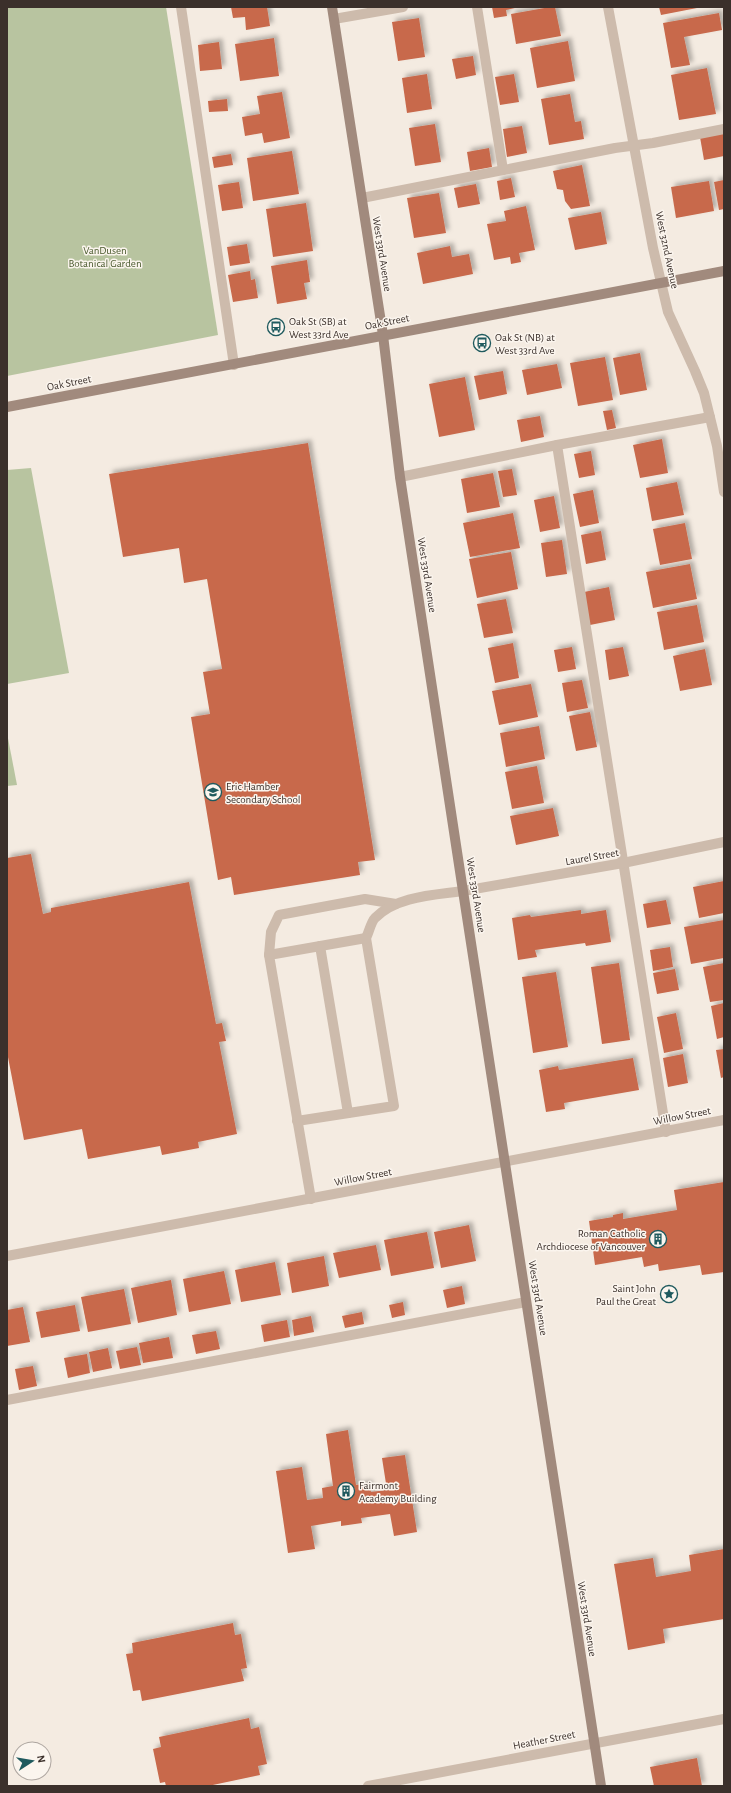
<svg xmlns="http://www.w3.org/2000/svg" width="731" height="1793" font-family="'Alegreya Sans',sans-serif">
<defs>
<filter id="shadow"><feDropShadow dx="3.5" dy="-3.5" stdDeviation="2" flood-color="#0004"/></filter>
</defs>
<rect width="100%" height="100%" fill="#f4ebe1"/>
<!-- green -->
<g fill="#b8c4a0">
<path d="M7 7H166L218 335 7 376Z"/>
<path d="M31 468 69 673 7 684V470Z"/>
<path d="M7 733 17 785 7 786Z"/>
</g>
<!-- building -->
<g fill="#c8694b" filter="url(#shadow)">
<path d="M231 7H267L270 26 246 30 245 17 233 18Z"/>
<path d="M492 7H515V8L506 10 507 16 494 18Z"/>
<path d="M550 7H555L561 36 516 44 511 14Z"/>
<path d="M659 7H697V8L661 15Z"/>
<path d="M719 13 722 30 684 37 690 65 671 68 663 23Z"/>
<path d="M419 18 425 57 398 61 392 22Z"/>
<path d="M274 38 279 76 240 81 235 44Z"/>
<path d="M568 41 575 81 537 88 530 48Z"/>
<path d="M219 42 222 69 200 71 198 45Z"/>
<path d="M473 56 476 75 456 79 452 59Z"/>
<path d="M707 68 716 114 679 120 671 75Z"/>
<path d="M427 74 432 109 407 113 402 78Z"/>
<path d="M514 74 519 102 500 105 495 77Z"/>
<path d="M282 92 290 138 264 143 262 133 245 136 242 117 260 114 257 96Z"/>
<path d="M570 94 575 122 581 121 584 139 549 145 541 99Z"/>
<path d="M227 99 228 111 209 112 208 101Z"/>
<path d="M435 124 441 162 415 166 409 128Z"/>
<path d="M522 126 527 153 507 157 503 129Z"/>
<path d="M724 133V156L704 160 700 137Z"/>
<path d="M489 148 492 167 470 171 467 152Z"/>
<path d="M292 151 299 194 253 201 247 158Z"/>
<path d="M231 154 233 165 214 168 212 157Z"/>
<path d="M582 165 590 206 571 209 565 201 563 190 557 189 553 171Z"/>
<path d="M511 178 515 197 500 200 497 181Z"/>
<path d="M724 180V209L719 210 714 182Z"/>
<path d="M709 181 714 211 676 218 671 187Z"/>
<path d="M239 182 243 208 222 211 218 185Z"/>
<path d="M476 184 480 204 458 208 454 188Z"/>
<path d="M439 193 446 233 414 238 407 198Z"/>
<path d="M306 203 313 251 273 257 266 209Z"/>
<path d="M526 206 535 250 519 253 521 262 511 264 510 257 494 260 487 224 506 221 504 211Z"/>
<path d="M601 212 607 244 575 250 568 218Z"/>
<path d="M247 244 250 263 230 266 227 247Z"/>
<path d="M450 246 452 257 469 254 473 274 423 284 417 253Z"/>
<path d="M307 260 310 282 304 283 307 299 277 304 271 266Z"/>
<path d="M250 271 251 280 255 279 258 298 233 302 228 275Z"/>
<path d="M640 353 647 390 620 395 613 358Z"/>
<path d="M605 357 613 400 578 406 570 363Z"/>
<path d="M557 364 562 388 527 395 522 370Z"/>
<path d="M503 371 507 394 479 400 474 376Z"/>
<path d="M465 377 475 430 439 437 429 384Z"/>
<path d="M612 410 616 428 607 430 603 411Z"/>
<path d="M540 416 544 437 521 442 517 420Z"/>
<path d="M662 439 668 473 640 478 633 445Z"/>
<path d="M308 443 375 860 358 862 360 875 234 895 231 877 218 880 191 717 210 714 203 672 222 669 207 579 184 583 179 548 123 557 109 474Z"/>
<path d="M591 451 595 475 579 478 574 454Z"/>
<path d="M512 469 517 495 503 497 498 471Z"/>
<path d="M493 473 500 507 467 513 461 479Z"/>
<path d="M677 482 684 515 652 521 646 488Z"/>
<path d="M593 490 599 523 580 527 573 494Z"/>
<path d="M554 496 560 528 540 532 534 500Z"/>
<path d="M513 513 520 548 470 557 463 523Z"/>
<path d="M685 523 692 559 660 565 653 529Z"/>
<path d="M601 531 606 560 586 564 581 535Z"/>
<path d="M562 540 567 574 546 577 541 543Z"/>
<path d="M511 552 518 589 477 598 469 559Z"/>
<path d="M690 564 697 599 653 608 646 572Z"/>
<path d="M609 587 615 620 590 625 584 592Z"/>
<path d="M506 599 513 633 484 638 477 604Z"/>
<path d="M697 605 704 642 664 650 657 612Z"/>
<path d="M513 643 519 678 495 683 488 648Z"/>
<path d="M572 647 576 669 558 672 554 650Z"/>
<path d="M623 647 629 676 609 680 605 650Z"/>
<path d="M705 649 712 685 680 691 673 656Z"/>
<path d="M582 680 588 708 567 712 562 683Z"/>
<path d="M531 684 538 717 499 725 492 691Z"/>
<path d="M590 712 597 747 576 751 569 716Z"/>
<path d="M539 726 545 759 506 767 500 733Z"/>
<path d="M537 766 544 803 512 809 505 772Z"/>
<path d="M553 808 559 836 516 845 510 816Z"/>
<path d="M31 854 43 914 51 912V908L189 882 216 1024 222 1023 226 1041 219 1042 237 1134 198 1142 199 1148 162 1155 160 1146 88 1159 82 1129 24 1140 7 1052V858Z"/>
<path d="M724 881V913L699 918 693 887Z"/>
<path d="M666 900 671 924 647 928 643 904Z"/>
<path d="M581 910V914L606 910 611 942 586 946 585 943 535 950 537 957 518 960 512 918 530 915 531 917Z"/>
<path d="M724 920V958L691 964 684 927Z"/>
<path d="M670 947 673 967 653 971 650 950Z"/>
<path d="M619 963 630 1040 602 1044 591 967Z"/>
<path d="M724 963V1000L710 1002 703 967Z"/>
<path d="M675 969 679 990 657 994 653 973Z"/>
<path d="M556 972 568 1047 533 1053 522 977Z"/>
<path d="M724 1003V1037L717 1039 711 1006Z"/>
<path d="M676 1013 683 1049 664 1053 657 1017Z"/>
<path d="M724 1049V1077L721 1078 716 1050Z"/>
<path d="M683 1054 688 1083 668 1087 663 1058Z"/>
<path d="M633 1058 639 1090 564 1103 565 1109 546 1112 539 1070 558 1066 559 1070Z"/>
<path d="M724 1182V1272L702 1275 700 1265 659 1271 658 1264 644 1267 642 1257 595 1265 589 1221 613 1217V1215L623 1213V1219L677 1210 674 1190Z"/>
<path d="M469 1225 476 1261 441 1268 434 1232Z"/>
<path d="M427 1232 434 1268 391 1276 384 1240Z"/>
<path d="M376 1245 381 1270 339 1278 333 1253Z"/>
<path d="M324 1256 329 1286 292 1293 287 1263Z"/>
<path d="M275 1262 281 1295 241 1302 235 1270Z"/>
<path d="M224 1271 231 1304 189 1312 183 1279Z"/>
<path d="M171 1280 177 1315 138 1323 131 1288Z"/>
<path d="M462 1286 465 1304 447 1308 443 1290Z"/>
<path d="M124 1289 131 1324 88 1332 81 1297Z"/>
<path d="M403 1302 405 1315 392 1318 389 1305Z"/>
<path d="M75 1305 80 1331 41 1338 36 1312Z"/>
<path d="M23 1307 30 1342 7 1346V1310Z"/>
<path d="M362 1312 364 1324 345 1328 342 1316Z"/>
<path d="M311 1316 314 1332 294 1336 292 1320Z"/>
<path d="M287 1320 290 1337 264 1342 261 1325Z"/>
<path d="M216 1331 220 1349 196 1354 192 1335Z"/>
<path d="M169 1337 173 1358 143 1363 139 1343Z"/>
<path d="M137 1347 141 1365 120 1369 116 1351Z"/>
<path d="M108 1348 112 1368 93 1372 89 1352Z"/>
<path d="M87 1354 90 1373 68 1378 64 1358Z"/>
<path d="M33 1366 37 1386 19 1390 15 1369Z"/>
<path d="M348 1430 356 1485 369 1483 371 1492 387 1490 382 1458 405 1455 417 1532 394 1536 390 1514 361 1518 362 1523 341 1526V1521L311 1526 315 1549 288 1553 276 1471 302 1467 307 1500 323 1498 322 1488 333 1486 326 1434Z"/>
<path d="M724 1549V1619L663 1629 665 1643 628 1650 614 1564 653 1558 656 1577 691 1571 689 1555Z"/>
<path d="M233 1623 235 1635 241 1634 247 1668 241 1669 244 1681 142 1701 140 1690 133 1691 126 1654 133 1653 132 1643Z"/>
<path d="M249 1718 251 1729 259 1727 267 1764 258 1766 260 1775 208 1786H166L165 1782 160 1783 153 1749 161 1747 159 1737Z"/>
<path d="M697 1758 702 1786H654L650 1767Z"/>
</g>
<g fill="none" stroke-linecap="round" stroke-linejoin="round">
<!-- lane -->
<g stroke="#cdbbac" stroke-width="10">
<path d="M181 7 234 365"/>
<path d="M477 7 503 170"/>
<path d="M334 19 403 7"/>
<path d="M362 198 615 148 653 143 724 129"/>
<path d="M557 445 666 1132"/>
<path d="M400 477 557 445 710 417"/>
<path d="M320 946 348 1113"/>
<path d="M269 955 271 932 279 915 365 899 396 904"/>
<path d="M297 1121 394 1106 366 938C369 932 371 922 375 918 396 896 435 895 463 891"/>
<path d="M311 1199 269 955 366 938"/>
<path d="M7 1400 526 1302"/>
</g>
<!-- street -->
<g stroke="#cdbbac" stroke-width="10">
<path d="M608 7 653 248 668 312 695 371 704 393 717 446 724 492"/>
<path d="M463 891 623 863 724 842"/>
<path d="M7 1256 724 1120"/>
<path d="M368 1786 724 1719"/>
</g>
<!-- secondary -->
<g stroke="#a18a7d" stroke-width="10">
<path d="M332 7 383 335 400 477 463 891 601 1786"/>
<path d="M7 407 724 271"/>
</g>
</g>
<!-- icons -->
<defs>
<g id="bus-ring" transform="scale(0.9)"><circle r="9.5" fill="#fbf5ee" stroke="#1f5a5e" stroke-width="1.5"/><path d="M-5-6H5V4H4V6H2V4H-2V6H-4V4H-5ZM-3.5-4V0h7V-4ZM-3.5 1.2v1.5H-2V1.2ZM2 1.2v1.5H3.5V1.2Z" fill="#1f5a5e"/></g>
<g id="school-ring" transform="scale(0.9)"><circle r="9.5" fill="#fbf5ee" stroke="#1f5a5e" stroke-width="1.5"/><path d="M0-5L7-2L0 1L-7-2ZM-4 1L0 2.5L4 1V4Q0 6-4 4Z" fill="#1f5a5e"/></g>
<g id="building-ring" transform="scale(0.9)"><circle r="9.5" fill="#fbf5ee" stroke="#1f5a5e" stroke-width="1.5"/><path d="M-4-6H4V6H1V3H-1V6H-4ZM-2.5-4.3h1.7v1.8h-1.7ZM.8-4.3h1.7v1.8H.8ZM-2.5-1h1.7V.8h-1.7ZM.8-1h1.7V.8H.8Z" fill="#1f5a5e"/></g>
<g id="sight-ring" transform="scale(0.9)"><circle r="9.5" fill="#fbf5ee" stroke="#1f5a5e" stroke-width="1.5"/><path d="M0-6L1.8-2.2L6-1.7L2.9 1.2L3.7 5.4L0 3.3L-3.7 5.4L-2.9 1.2L-6-1.7L-1.8-2.2Z" fill="#1f5a5e"/></g>
</defs>
<g fill-rule="evenodd">
<use href="#bus-ring" x="276" y="327"/>
<use href="#bus-ring" x="482" y="343"/>
<use href="#school-ring" x="213" y="792"/>
<use href="#building-ring" x="658" y="1239"/>
<use href="#sight-ring" x="669" y="1294"/>
<use href="#building-ring" x="346" y="1491"/>
</g>
<g text-anchor="middle" dominant-baseline="central" stroke-width="3" stroke-linejoin="round" paint-order="stroke">
<!-- park labels -->
<g font-size="11" fill="#4a5a2e" stroke="#fbf5ee">
<text x="105" y="250">VanDusen<tspan x="105" dy="13">Botanical Garden</tspan></text>
</g>
<!-- street labels -->
<g font-size="11" fill="#3b302b" stroke="#fbf5ee">
<text transform="translate(667 250) rotate(78)">West 32nd Avenue</text>
<text transform="translate(382 254) rotate(81)">West 33rd Avenue</text>
<text transform="translate(387 322) rotate(-11)">Oak Street</text>
<text transform="translate(69 383) rotate(-11)">Oak Street</text>
<text transform="translate(427 575) rotate(81)">West 33rd Avenue</text>
<text transform="translate(592 857) rotate(-10)">Laurel Street</text>
<text transform="translate(476 895) rotate(81)">West 33rd Avenue</text>
<text transform="translate(682 1116) rotate(-11)">Willow Street</text>
<text transform="translate(363 1177) rotate(-11)">Willow Street</text>
<text transform="translate(538 1298) rotate(81)">West 33rd Avenue</text>
<text transform="translate(587 1619) rotate(81)">West 33rd Avenue</text>
<text transform="translate(544 1740) rotate(-11)">Heather Street</text>
</g>
<!-- poi labels -->
<g font-size="11" fill="#3b302b" stroke="#fbf5ee" text-anchor="start">
<text x="289" y="321">Oak St (SB) at<tspan x="289" dy="13">West 33rd Ave</tspan></text>
<text x="495" y="337">Oak St (NB) at<tspan x="495" dy="13">West 33rd Ave</tspan></text>
<text x="226" y="786">Eric Hamber<tspan x="226" dy="13">Secondary School</tspan></text>
<text x="645" y="1233" text-anchor="end">Roman Catholic<tspan x="645" dy="13">Archdiocese of Vancouver</tspan></text>
<text x="656" y="1288" text-anchor="end">Saint John<tspan x="656" dy="13">Paul the Great</tspan></text>
<text x="359" y="1485">Fairmont<tspan x="359" dy="13">Academy Building</tspan></text>
</g>
</g>
<!-- border -->
<rect width="731" height="1793" fill="none" stroke="#3b302b" stroke-width="16"/>
<!-- north arrow -->
<g transform="translate(32 1761) rotate(78)"><circle r="19" fill="#fbf5ee" stroke="#aea6a0"/>
<path d="M0-3L7 15L0 10L-7 15Z" fill="#1f5a5e"/>
<text y="-6" font-size="11" font-weight="bold" text-anchor="middle" fill="#3b302b">N</text>
</g>
</svg>
